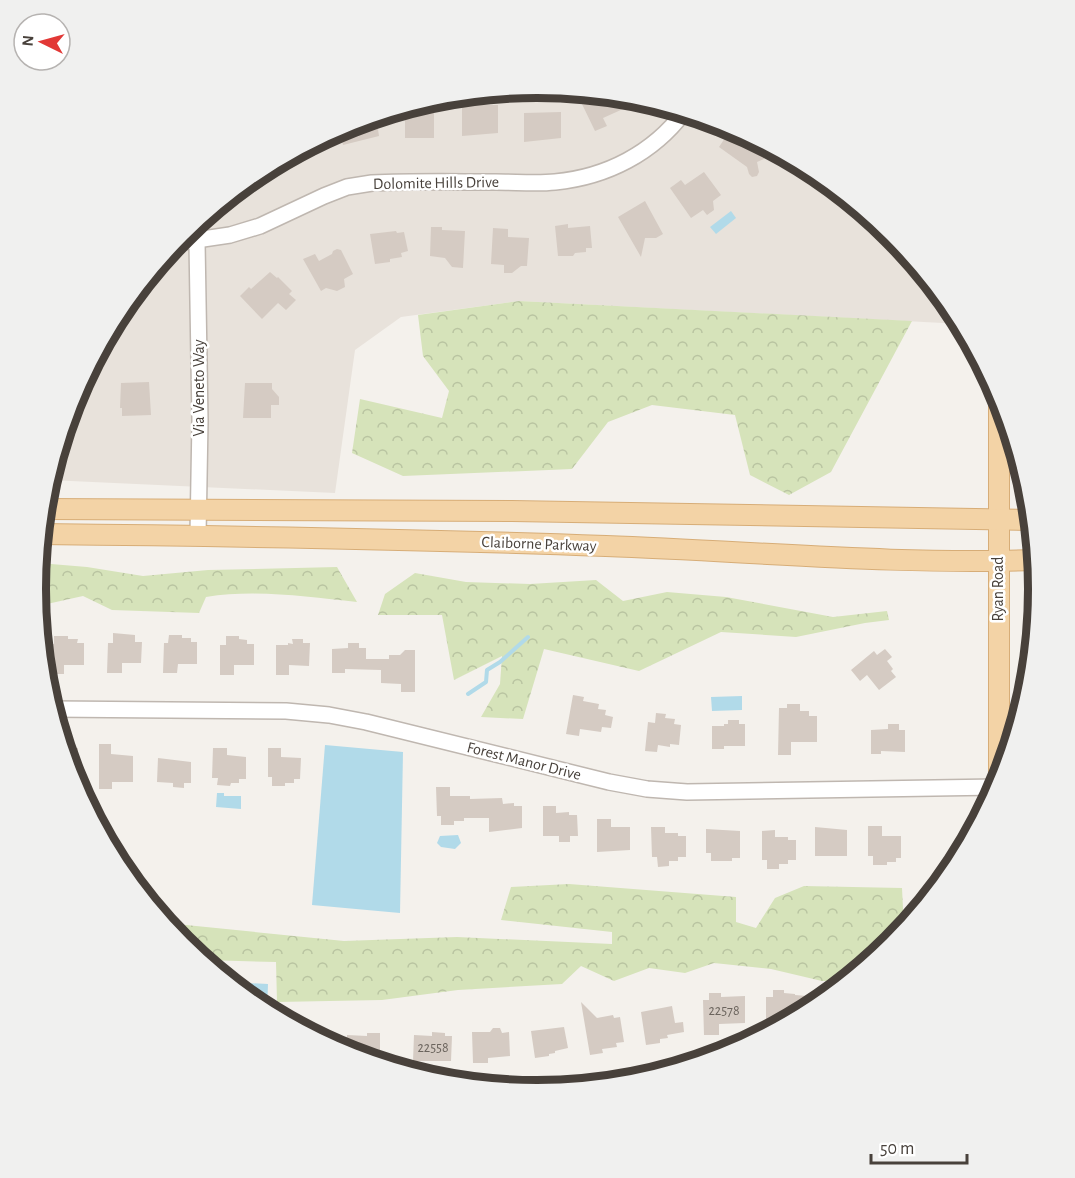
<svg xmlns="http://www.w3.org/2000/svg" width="1075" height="1178" font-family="'Alegreya Sans',sans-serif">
<defs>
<pattern id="forest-crowns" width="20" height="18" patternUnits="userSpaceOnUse" patternTransform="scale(1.5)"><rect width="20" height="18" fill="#d6e3ba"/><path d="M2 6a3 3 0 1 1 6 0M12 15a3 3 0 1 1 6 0" fill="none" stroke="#b9c4a1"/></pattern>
</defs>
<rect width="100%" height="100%" fill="#f4f1ec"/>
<!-- residential -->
<path fill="#e8e2db" d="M538 88 636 97 730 126 816 172 892 235 955 311 962 324 519 301 401 317 355 350 335 493 49 480 74 397 121 310 183 234 259 172 346 126 440 97Z"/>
<!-- forest -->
<g fill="url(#forest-crowns)">
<path d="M519 301 912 321 831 472 789 495 750 475 735 415 652 405 608 422 572 469 403 476 352 453 360 399 442 418 449 391 423 356 418 315Z"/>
<path d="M39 563 87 567 143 576 208 570 337 567 357 602C307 597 256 589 206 597L199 613 112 610 83 596 38 606 36 589Z"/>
<path d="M415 573 466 582 530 584 596 580 623 601 667 592 726 597 833 617 887 611 889 620 865 623 796 637 721 632 639 671 544 649 523 719 481 717 500 684 502 656 454 680 442 615H378L385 594Z"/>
<path d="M569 884 736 897V922L756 928 775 898 804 886 902 888 904 929 892 944 847 981H822L771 969 714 963 685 973 649 968 614 981 581 966 562 984 458 990 382 1000 277 1002 276 962 203 960 183 943 166 923 344 941 457 937 612 944V932L501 920 511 887Z"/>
</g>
<!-- water -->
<g fill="#b1dae9">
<path d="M731 211 736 218 716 234 710 227Z"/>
<path d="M742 696V710L712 711 711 697Z"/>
<path d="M325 745 403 752 400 913 312 905Z"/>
<path d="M217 793H224V796H241V809L216 807Z"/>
<path d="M458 835 461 843 455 849 441 847 437 843 440 836Z"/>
<path d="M229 982 268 984 267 1010 259 1006Z"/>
</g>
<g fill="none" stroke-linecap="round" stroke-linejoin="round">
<!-- stream -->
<path stroke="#b1dae9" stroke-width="4" d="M468 694 486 682 487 670 500 662 528 637"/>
</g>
<!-- building -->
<g fill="#d5cbc3">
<path d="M599 94 616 95 623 109 603 118 607 126 595 131 581 102Z"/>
<path d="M462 105H498V133L462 136Z"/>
<rect x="405" y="109" width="29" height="29"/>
<path d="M561 112V138L524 142V113Z"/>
<path d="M376 116 379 136 343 145 340 129Z"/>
<path d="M742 132 766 145 768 153 764 159 757 162 759 172 757 176 752 177 749 174 747 167 719 147 727 135 736 141Z"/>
<path d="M704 172 721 195 713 201 714 210 707 215 703 210 691 218 670 188 681 180 685 185Z"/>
<path d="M645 201 663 234 656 238H645L641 257 618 217Z"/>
<path d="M568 224V228L590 226 592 248H586V252L575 253 573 256H558L555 226Z"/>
<path d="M431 227H442V230L465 231 463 268 452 267 445 258 430 256Z"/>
<path d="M493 228 508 229V237L529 238 527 266H521L512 273H504V265L491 264Z"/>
<path d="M396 231 397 233 404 232 408 251 401 253 402 257 390 259V262L375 264 370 234Z"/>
<path d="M337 249 341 250 353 274 344 279 345 287 337 291 326 288 321 291 303 259 315 254 319 261 332 254 333 251Z"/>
<path d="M270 272 277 278 278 277 292 291 289 294 296 300 286 310 278 303 262 319 240 296 249 287 251 289Z"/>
<path d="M149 382 151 415 122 416V408H120L121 383Z"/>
<path d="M245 383H272V389L279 397V405H271V418H243Z"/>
<path d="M113 633 135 635V642H142L141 663H122V673H107L108 643H113Z"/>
<path d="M169 635H182V638H191V642H197V664H178L177 673H163L164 643H168Z"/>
<path d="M54 636H68V639H78L77 643H84V665H64V674H50V644H54Z"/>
<path d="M226 636H239V639L247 640V644H254V665H234V675H220V645H226Z"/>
<path d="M292 639H303V643H310L309 666 289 665V675H276V645H288V643L293 644Z"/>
<path d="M348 643H359V648H366V659H389V655H400L405 650H415V692H401V684L381 683V670L345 669V673H332V649L348 648Z"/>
<path d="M885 649 892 657 887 661 893 669 891 671 896 677 879 690 867 675 860 681 851 670 874 651 877 655Z"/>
<path d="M573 695 584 697 583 701 599 704 598 709 606 710 605 715 613 717 611 728 602 727 601 732 580 729 579 736 566 734Z"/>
<path d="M787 704H800V711H809V716H817V742H791V755H778L779 708H787Z"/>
<path d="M656 713 666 714 665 718 675 719 674 724 681 725 679 745 670 744V747L658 745 657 752 645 751 648 722 655 723Z"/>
<path d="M728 720H739V724H745V746H724V749H712V726H724V724H728Z"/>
<path d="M888 724H899V730H905V752L881 751V754H871V730L888 729Z"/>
<path d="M99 744H111V754L133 756V782H112V789H99Z"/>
<path d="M64 747 78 748 77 783 74 781Z"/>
<path d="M213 748H227V755L246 757V779H239V783H231L230 786 217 785 218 778H212Z"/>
<path d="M268 748H281V757L301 758 300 779H294V783H285V786H272V777H268Z"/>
<path d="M158 758 191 762V783H184V788L173 787V783L157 782Z"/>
<path d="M436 787H450V796H470V799L502 798 503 804 514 803V806H522V828L489 832V818H464V821H454V825H441V816H437Z"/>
<path d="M543 806H556V813L569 812V815H577L578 836H570V842H559V836H543Z"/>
<path d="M597 819H611V827H630V850L597 852Z"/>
<path d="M868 826H882V836H901V858H896V862H887V865H873V856H868Z"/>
<path d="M651 827H665V833H678V836H686V857H678V861H669V866L658 867 657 857H652Z"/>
<path d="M815 827 847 830V856H815Z"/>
<path d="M706 829 740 831V858H732V861H711V853H706Z"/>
<path d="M775 830V837H788V840H796V860H788V864H779V869H767V860H762V831Z"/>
<path d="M773 990H784V993L795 994V995L807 996V1011L766 1033V997H773Z"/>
<path d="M709 993H721V997L745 996V1023L719 1024V1035H704L703 1000H709Z"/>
<path d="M581 1002 597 1018 613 1015 614 1018 620 1017 624 1042 616 1043 617 1047 602 1049 603 1053 590 1055Z"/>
<path d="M672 1006 675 1023 683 1022 684 1032 667 1035 668 1038 660 1039V1043L646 1045 641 1012Z"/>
<path d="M564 1027 568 1048 555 1051V1053L549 1054V1056L535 1058 531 1031Z"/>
<path d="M493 1028H500L502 1033 509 1032 510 1056 488 1058V1063H473L472 1032H490Z"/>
<path d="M432 1032 445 1033V1036H452L451 1061H413L414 1035 432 1036Z"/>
<path d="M367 1033H380V1056H369V1059L346 1052 347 1035 367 1036Z"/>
</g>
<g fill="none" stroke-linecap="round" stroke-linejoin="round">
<!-- minor casing -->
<g stroke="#bfb7b0" stroke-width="18">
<g id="minor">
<path d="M197 242 200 421 198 535"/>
<path d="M176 243 230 235 260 226 324 196 347 187 372 183C413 181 455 182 496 182 516 182 536 184 555 182 607 177 653 153 684 112"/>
<path d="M52 709 286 711 329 715 366 722 609 782 647 789 687 792 997 787"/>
</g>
</g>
<!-- major casing -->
<g stroke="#d7ad77" stroke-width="22">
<g id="major">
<path d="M999 393V784"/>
<path d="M44 509 512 511 1032 520"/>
<path d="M41 534C230 536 418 539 606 546 750 551 893 565 1036 560"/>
</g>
</g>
<!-- minor -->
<use href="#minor" stroke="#fff" stroke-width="15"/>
<!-- major -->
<use href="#major" stroke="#f3d3a6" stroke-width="20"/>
</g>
<g text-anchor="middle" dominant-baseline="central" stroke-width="5" stroke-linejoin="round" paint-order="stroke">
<!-- number labels -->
<g font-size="14" fill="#6b645d">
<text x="724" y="1011">22578</text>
<text x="433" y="1048">22558</text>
</g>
<!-- street labels -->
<g font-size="16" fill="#48413b" stroke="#fff">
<text transform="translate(436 183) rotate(-1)">Dolomite Hills Drive</text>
<text transform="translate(199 388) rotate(-90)">Via Veneto Way</text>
<text transform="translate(539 544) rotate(2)">Claiborne Parkway</text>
<text transform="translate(998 589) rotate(-90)">Ryan Road</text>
<text transform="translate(524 761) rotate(14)">Forest Manor Drive</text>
</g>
</g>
<!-- crop -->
<path d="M0 0H1075V1178H0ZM46 589a491 491 0 1 1 982 0a491 491 0 1 1-982 0Z" fill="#f0f0ef" fill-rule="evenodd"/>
<path fill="none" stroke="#48413b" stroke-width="8" d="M46 589a491 491 0 1 1 982 0a491 491 0 1 1-982 0Z"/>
<!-- north arrow -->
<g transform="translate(42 42) rotate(275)"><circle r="28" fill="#ffffff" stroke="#b6b3b1" stroke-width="1.5"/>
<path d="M0-4.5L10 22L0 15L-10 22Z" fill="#e23836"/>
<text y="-9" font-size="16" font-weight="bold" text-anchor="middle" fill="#48413b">N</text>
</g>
<!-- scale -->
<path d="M871 1154v9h96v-9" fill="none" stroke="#48413b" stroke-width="3"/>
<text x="880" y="1154" font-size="18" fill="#48413b" stroke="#ffffff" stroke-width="4.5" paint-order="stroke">50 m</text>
</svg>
